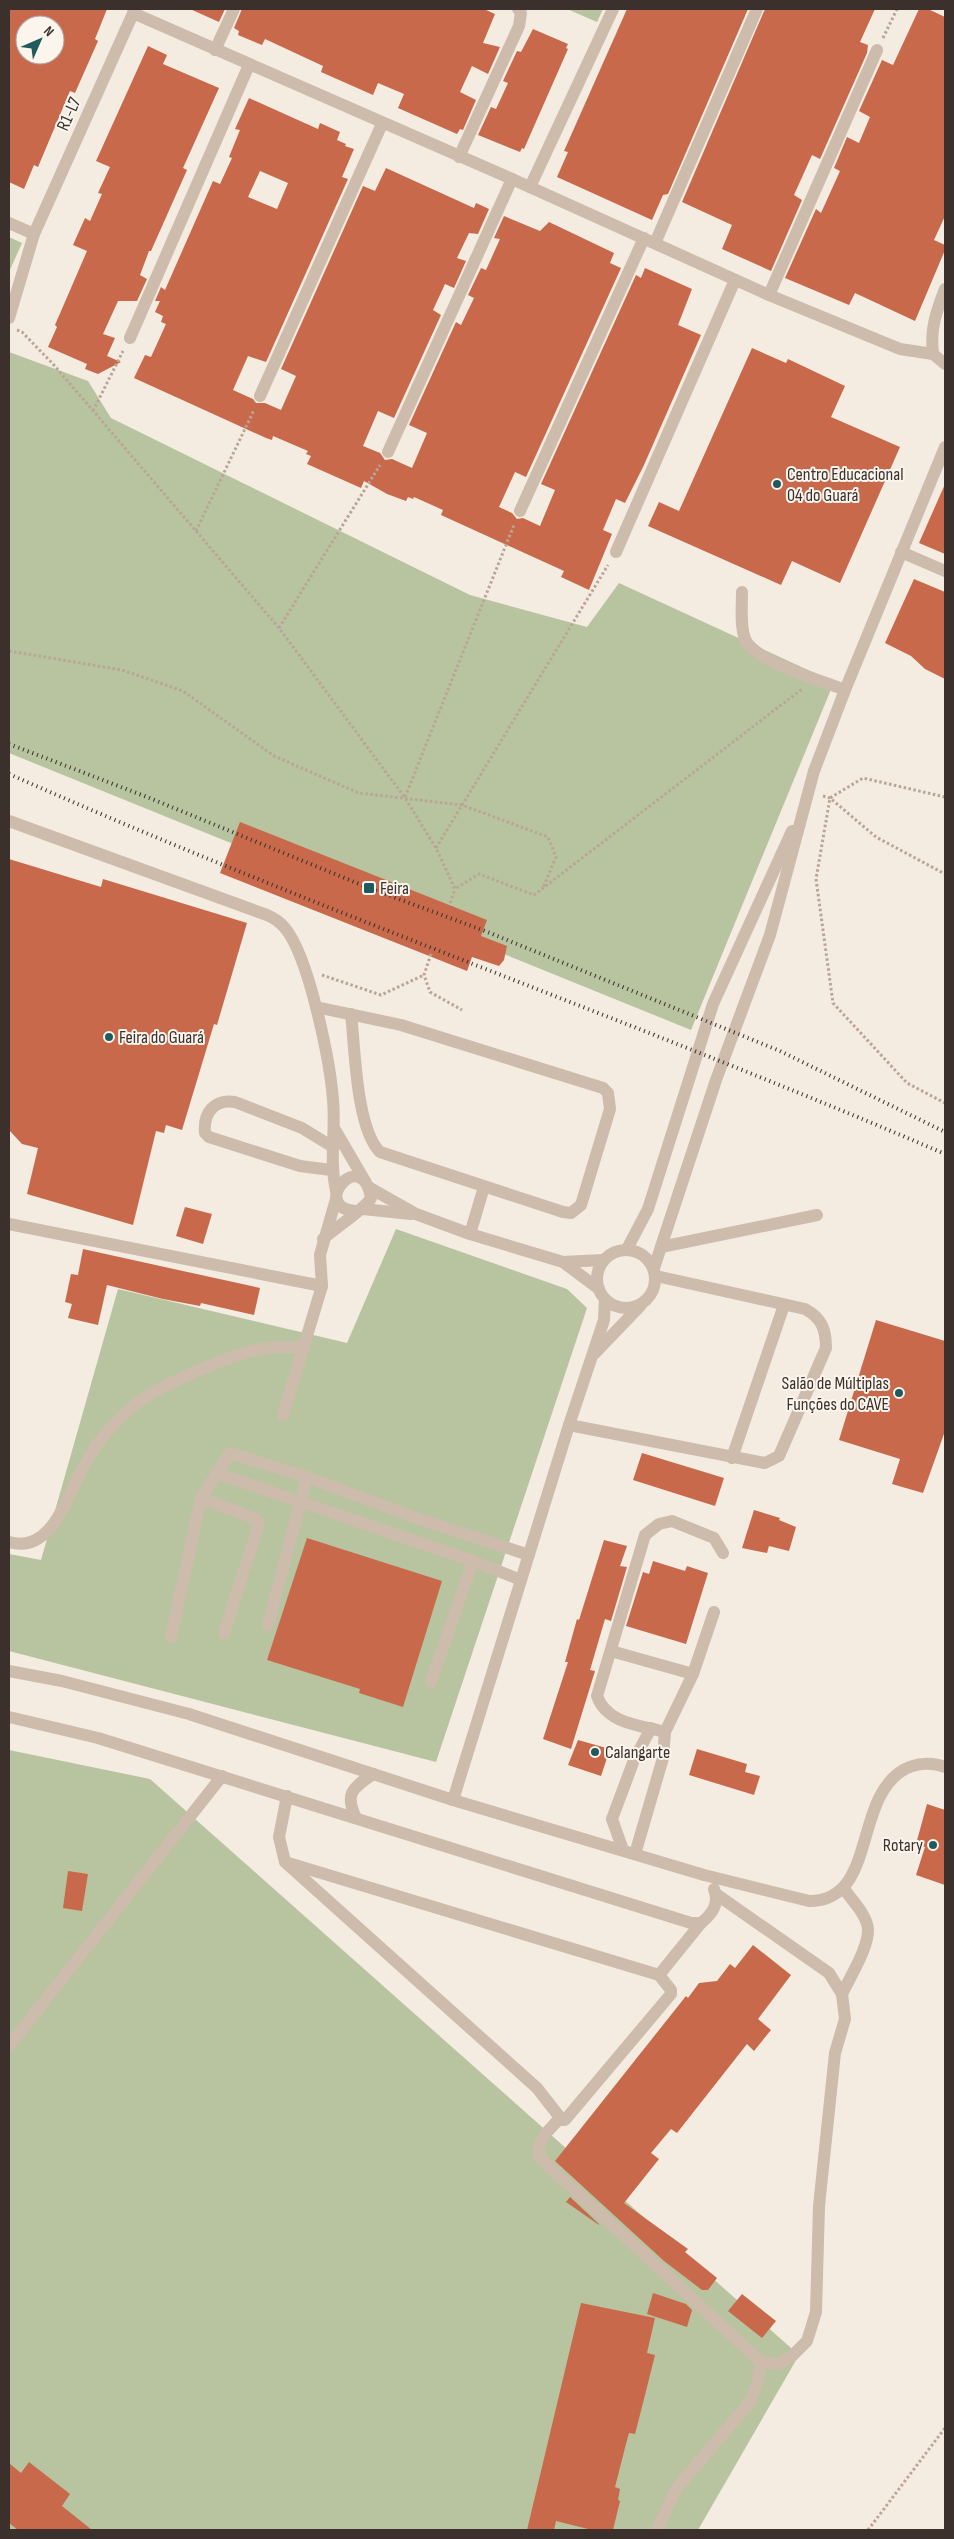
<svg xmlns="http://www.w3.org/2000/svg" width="954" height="2539" font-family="'Sofia Sans Condensed',sans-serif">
<rect width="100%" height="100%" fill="#f4ebe1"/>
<!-- green -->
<g fill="#b8c4a0">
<path d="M567 9H603L597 22Z"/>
<path d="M9 237 22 243 9 272Z"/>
<path d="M9 352 88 381 111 418 470 595 587 627 619 583 834 682 691 1030 9 753Z"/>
<path d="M396 1229 567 1289 587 1308 436 1762 9 1651V1554L41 1560 118 1289 347 1343Z"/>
<path d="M9 1750 150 1779 799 2355 698 2530H9Z"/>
</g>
<!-- building -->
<g fill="#c8694b" fill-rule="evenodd">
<path d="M9 9H107L95 39 98 41 75 93 70 91 38 167 34 165 24 189 9 182ZM25 25H55V55H25Z"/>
<path d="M190 9H225L219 22Z"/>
<path d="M242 9H484L495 14 483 43 500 47 488 74 472 66 460 92 476 100 463 130 460 129 457 134 398 108 404 94 378 83 373 95 321 72 323 66 265 39 262 45 238 35 239 31 234 28Z"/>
<path d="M627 9H748L668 194 663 195 652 220 557 177 568 152 564 151Z"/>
<path d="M765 9H875L860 42 868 45 867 53 820 159 812 155 794 195 802 200 771 271 722 249 732 225 682 202Z"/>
<path d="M919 9H928L945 17V216L934 240 945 245V250L915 321 855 293 849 305 785 278 816 209 821 213 840 171 834 168 847 137 859 143 870 117 859 111 882 60 893 65Z"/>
<path d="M533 29 568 44 566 48 568 49 524 149 522 148 520 152 478 135 491 107 496 109 508 83 503 81 517 51 521 52Z"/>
<path d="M148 46 167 55 163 64 219 88 183 168 187 170 151 251H149L140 275 147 279 137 301H118L103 334 115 338 107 356 121 362 98 374 85 369 87 364 48 347 57 327 55 325 87 251 73 245 85 218 90 221 102 194 98 193 110 167 96 161Z"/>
<path d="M249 98 318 129 320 123 340 132 337 140 346 144 345 146 354 149 342 177 348 179 266 362 248 356 233 390 253 399 256 403H265L281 410 296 376 281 369 363 186 375 191 386 168 474 208 476 203 489 209 478 234 469 233 457 258 466 261 454 288 445 284 433 310 441 315 394 418 378 411 363 446 380 453 385 460 392 459 412 468 427 433 409 425 456 322 461 325 474 298 468 295 481 268 486 270 500 239 494 238 504 216 540 231 549 222 614 253 610 263 621 268 526 477 515 472 499 507 512 513 517 519 523 518 540 526 555 490 541 484 636 275 641 278 645 268 692 289 678 325 701 335 644 465 625 503 616 499 603 530 612 534 589 590 561 577 564 571 441 515 443 510 414 497 413 499 408 497 406 501 387 494 364 481 361 488 307 464 311 456 306 454 308 451 273 436 272 440 266 438 134 378 145 355 151 357 166 324 161 322 163 316 155 312 160 301H155L161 287 165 290 213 181 220 184 232 158 229 157 240 130 235 129ZM260 171 288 183 277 209 248 197Z"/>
<path d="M752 348 786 363 788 359 845 386 831 417 900 447 840 583 792 561 781 585 648 526 659 502 679 511Z"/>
<path d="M945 484V554L919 543Z"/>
<path d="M914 579 945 592V679L925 669 911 656 885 643Z"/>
<path d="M240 822 487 920 481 936 507 946 504 960 499 966 472 957 467 971 220 873Z"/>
<path d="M9 859 101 887 103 879 247 923 217 1025 214 1024 182 1130 166 1125 164 1133 156 1131 133 1225 27 1194 38 1148 22 1144 9 1130Z"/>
<path d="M185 1207 212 1214 203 1244 176 1236Z"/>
<path d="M83 1249 260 1288 254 1315 201 1303 200 1306 163 1299 107 1285 98 1325 68 1318 72 1304 65 1302 71 1274 78 1275Z"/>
<path d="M876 1320 945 1341V1431L923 1493 892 1484 900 1459 839 1440Z"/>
<path d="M642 1453 724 1478 715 1506 633 1480Z"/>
<path d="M754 1510 780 1518 779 1520 796 1527 789 1551 769 1546 767 1553 742 1548Z"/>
<path d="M307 1538 442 1581 403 1707 359 1693 360 1689 267 1660Z"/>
<path d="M604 1540 627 1546 620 1566 627 1567 611 1621 605 1619 590 1670 595 1671 571 1749 543 1739 568 1662H565L577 1619 579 1620Z"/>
<path d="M653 1561 685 1571 687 1566 708 1573 686 1644 626 1626 643 1572 649 1574Z"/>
<path d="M578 1740 610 1749 601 1776 568 1765Z"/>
<path d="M697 1749 747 1764 745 1772 760 1776 754 1795 689 1775Z"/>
<path d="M927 1804 945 1810V1885L916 1875 925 1847 916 1844Z"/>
<path d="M68 1871 88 1874 82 1911 63 1908Z"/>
<path d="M753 1945 791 1975 758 2019 771 2030 754 2051 747 2044 677 2133 671 2129 651 2153 659 2159 624 2203 688 2249 685 2252 717 2278 708 2290H702L664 2261 555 2161 686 1996 688 1998 699 1983 717 1981 730 1964 735 1968Z"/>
<path d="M570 2197 599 2224V2225L566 2202Z"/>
<path d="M653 2293 686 2304 692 2310 687 2327 647 2314Z"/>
<path d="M742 2294 776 2321 762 2338 728 2311Z"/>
<path d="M581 2303 655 2318 647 2353 655 2355 644 2399 635 2434 629 2433 626 2444 615 2487 620 2489 618 2500 620 2501 613 2530H592L556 2521 554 2530H527Z"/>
<path d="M29 2462 70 2494 62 2506 92 2530H18L9 2523V2463L21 2473Z"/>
</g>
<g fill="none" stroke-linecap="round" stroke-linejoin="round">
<!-- path -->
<g stroke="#b9a596" stroke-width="3" stroke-dasharray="2.5 2.5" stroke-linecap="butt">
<path d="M883 38 897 9"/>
<path d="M17 330 22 332 53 364 279 628 405 798 436 848 455 889 479 874 534 895 802 689"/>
<path d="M93 411 123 351"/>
<path d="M196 531 254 410"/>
<path d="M279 628 380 465"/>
<path d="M9 651 122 670 183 691 274 756 359 793 462 805 548 837 556 857 543 888"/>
<path d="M823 796 830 798 876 837 945 874"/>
<path d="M405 797 514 525"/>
<path d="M945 797 863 778 830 798 816 879 833 1003 907 1083 945 1103"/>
<path d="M436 848 608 565"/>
<path d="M450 903 455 889"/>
<path d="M431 954 424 975 430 992 462 1010"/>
<path d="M322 975 381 995 424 975"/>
<path d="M868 2530 945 2428"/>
</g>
<!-- minor -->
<g stroke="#cdbbac" stroke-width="12">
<path d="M133 13 512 179 769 295 900 349 933 354"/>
<path d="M215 50 234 9"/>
<path d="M459 157 519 26 521 13 518 9"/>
<path d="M530 187 613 9"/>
<path d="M9 223 34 234"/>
<path d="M655 243 757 9"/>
<path d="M945 289C936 312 930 329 933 354L945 364"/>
<path d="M769 295 877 50"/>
<path d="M9 318 34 234 135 9"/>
<path d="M130 338 249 65"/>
<path d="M260 396 382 124"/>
<path d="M388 452 512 179"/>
<path d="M520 511 644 238"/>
<path d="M616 552 735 280"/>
<path d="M901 552 945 571"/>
<path d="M742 592C742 606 740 626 745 639 755 662 821 680 845 690"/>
<path d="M9 821 267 915C274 918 280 922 285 928 309 957 330 1061 333 1100 336 1132 329 1159 336 1191"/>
<path d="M316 1007 401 1025 603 1088 608 1093 610 1109 581 1205 571 1213 563 1212 380 1152C356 1128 355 1048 351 1014"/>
<path d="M334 1128 365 1181"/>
<path d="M331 1170 300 1166 209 1137 205 1133C203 1112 215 1099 235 1102L302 1128 333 1147"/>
<path d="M370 1188 416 1214 470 1234 563 1262 603 1260"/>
<path d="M363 1209 411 1214"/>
<path d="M9 1224 322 1286"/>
<path d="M470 1234 484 1187"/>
<path d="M323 1239C334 1229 366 1208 371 1198 362 1144 308 1208 356 1211"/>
<path d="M661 1247 817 1215"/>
<path d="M627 1249 648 1209 713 1004 792 831"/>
<circle cx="626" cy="1279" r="29"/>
<path d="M563 1262 599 1289"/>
<path d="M654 1268 716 1080 770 935 814 771 845 690 945 447"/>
<path d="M594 1354 641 1305"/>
<path d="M283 1415 322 1286 320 1255 336 1199"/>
<path d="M569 1425 765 1463 779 1456 826 1348C826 1330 822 1318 805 1309L656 1276"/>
<path d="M732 1458 784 1305"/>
<path d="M216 1473 473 1561 521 1580"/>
<path d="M201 1498 256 1519 259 1524 224 1633"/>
<path d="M9 1542C54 1555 68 1491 86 1462 98 1441 113 1423 132 1407 155 1387 226 1357 256 1350 271 1346 287 1348 302 1347"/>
<path d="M714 1612 693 1674 665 1732C640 1725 607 1724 597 1696L645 1535 659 1524 672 1521 714 1538 723 1553"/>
<path d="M268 1625 307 1477"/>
<path d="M171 1637 201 1498 230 1453 307 1477 422 1520 529 1555"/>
<path d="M611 1651 693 1674"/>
<path d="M9 1671 62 1681 189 1714 453 1800 704 1875 809 1901C878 1901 852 1798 905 1769 917 1763 932 1762 945 1767"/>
<path d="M431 1682 473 1561"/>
<path d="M9 1717 98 1738 691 1923H701C712 1914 720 1904 714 1889"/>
<path d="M453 1800 569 1425 604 1320 605 1299"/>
<path d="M356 1818C344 1793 353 1788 373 1774"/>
<path d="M623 1850 612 1819 634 1760 651 1728"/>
<path d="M635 1854 663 1758 665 1732"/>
<path d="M285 1862 659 1975 671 1990V1994L565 2120H562L537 2088 285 1862 279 1837 287 1796"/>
<path d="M659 1975 701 1923"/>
<path d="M842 1994C850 1977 869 1947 868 1929 867 1915 851 1899 844 1889"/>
<path d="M9 2046 222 1776"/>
<path d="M560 2118C549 2131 531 2143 542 2160L761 2362 780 2364 793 2355 807 2341 816 2312 819 2206 835 2053 845 2019 842 1994 829 1973 716 1894"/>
<path d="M657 2530 676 2489 750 2402 757 2384 761 2362"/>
</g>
<!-- rail -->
<g stroke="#3b302b" stroke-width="4" stroke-dasharray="1 4" stroke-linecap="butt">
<path d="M9 744 147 797 369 888 485 931 780 1051 945 1132"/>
<path d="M9 774C317 911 636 1021 945 1154"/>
</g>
</g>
<!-- markers -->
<g fill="#1f5a5e" stroke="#fbf5ee" stroke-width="2">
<circle cx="777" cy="484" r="5"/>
<rect x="363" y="882" width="12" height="12" rx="2.5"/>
<circle cx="109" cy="1037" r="5"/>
<circle cx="899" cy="1393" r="5"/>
<circle cx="595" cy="1752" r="5"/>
<circle cx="933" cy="1845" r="5"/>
</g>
<g text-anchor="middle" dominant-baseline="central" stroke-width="4" stroke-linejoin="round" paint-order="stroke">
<!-- street labels -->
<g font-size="18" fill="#3b302b" stroke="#fbf5ee">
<text transform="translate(69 114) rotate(-66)">R1-L7</text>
</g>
<!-- poi labels -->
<g font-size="18" fill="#3b302b" stroke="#fbf5ee" text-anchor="start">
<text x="787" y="474">Centro Educacional<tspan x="787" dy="21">04 do Guará</tspan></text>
<text x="380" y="888">Feira</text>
<text x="119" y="1037">Feira do Guará</text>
<text x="889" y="1383" text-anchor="end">Salão de Múltiplas<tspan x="889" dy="21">Funções do CAVE</tspan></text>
<text x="605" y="1752">Calangarte</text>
<text x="923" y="1845" text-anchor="end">Rotary</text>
</g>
</g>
<!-- border -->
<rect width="954" height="2539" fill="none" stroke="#3b302b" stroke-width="20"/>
<!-- north arrow -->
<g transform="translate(40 40) rotate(45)"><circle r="24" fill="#fbf5ee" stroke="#aea6a0"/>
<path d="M0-4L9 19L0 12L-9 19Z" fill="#1f5a5e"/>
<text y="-8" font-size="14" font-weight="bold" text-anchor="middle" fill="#3b302b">N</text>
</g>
</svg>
